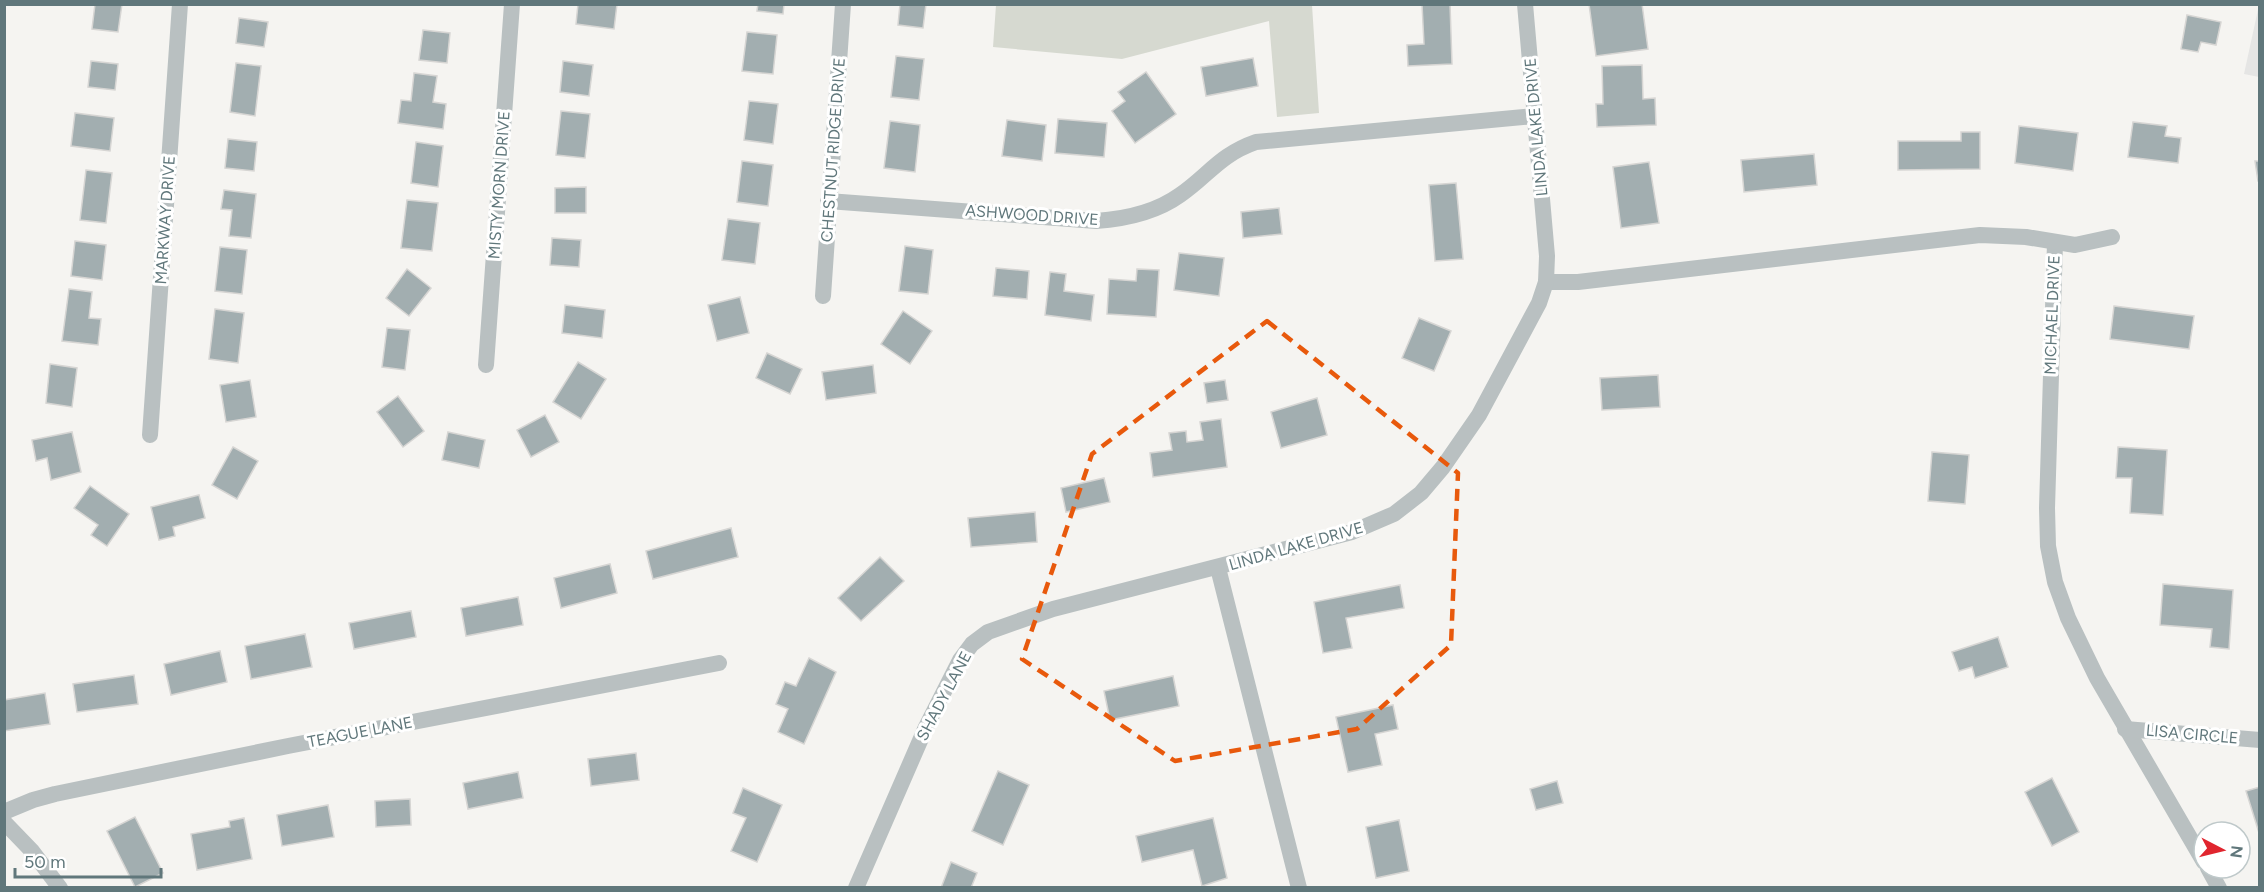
<svg xmlns="http://www.w3.org/2000/svg" width="2264" height="892" font-family="Figtree,sans-serif">
<rect width="100%" height="100%" fill="#f5f4f1"/>
<!-- built -->
<path fill="#e5e5e4" d="M2259 5H2260L2259 77 2244 74Z"/>
<!-- green -->
<path fill="#d6d9d0" d="M996 5H1312L1319 113 1277 117 1269 21 1122 59 993 47Z"/>
<!-- building -->
<g fill="#a2aeb0" stroke="#d6d5d3" stroke-width="1.5">
<path d="M95 4H122L118 32 92 29Z"/>
<path d="M578 4H617L614 29 576 24Z"/>
<path d="M758 4H784L783 14 757 11Z"/>
<path d="M900 4H926L923 28 898 25Z"/>
<path d="M1422 4H1450L1452 64 1408 66 1407 45 1424 44Z"/>
<path d="M1589 4H1642L1648 49 1596 56Z"/>
<path d="M2187 15 2221 22 2216 45 2201 42 2198 52 2181 49Z"/>
<path d="M239 18 268 22 264 47 236 43Z"/>
<path d="M423 30 450 33 447 63 419 60Z"/>
<path d="M747 32 777 35 773 74 742 71Z"/>
<path d="M896 56 924 59 919 100 891 97Z"/>
<path d="M1253 58 1258 86 1206 96 1201 67Z"/>
<path d="M91 61 118 64 115 90 88 87Z"/>
<path d="M563 61 593 65 589 96 560 92Z"/>
<path d="M236 63 261 66 255 116 230 112Z"/>
<path d="M1642 65 1643 99 1655 98 1656 125 1597 127 1596 104H1603L1602 66Z"/>
<path d="M1146 72 1176 114 1135 143 1112 111 1125 101 1118 92Z"/>
<path d="M414 73 437 76 433 102 446 104 443 129 398 123 401 100 411 101Z"/>
<path d="M749 101 778 104 773 144 744 140Z"/>
<path d="M561 111 590 114 585 158 556 155Z"/>
<path d="M75 113 114 118 110 151 71 146Z"/>
<path d="M1058 119 1107 123 1104 157 1055 153Z"/>
<path d="M1007 120 1046 125 1042 161 1002 156Z"/>
<path d="M890 121 920 125 915 172 884 168Z"/>
<path d="M2133 122 2167 126 2165 136 2181 138 2178 163 2128 157Z"/>
<path d="M2019 126 2078 133 2073 171 2015 163Z"/>
<path d="M1961 132H1980V169L1898 170V141H1961Z"/>
<path d="M228 139 257 142 254 171 225 168Z"/>
<path d="M416 142 443 146 438 187 411 183Z"/>
<path d="M1814 154 1817 185 1744 192 1741 160Z"/>
<path d="M742 161 773 165 768 206 737 202Z"/>
<path d="M2255 161H2260V181H2258Z"/>
<path d="M1649 162 1659 223 1621 228 1613 167Z"/>
<path d="M86 170 112 173 106 223 80 220Z"/>
<path d="M1456 183 1463 259 1435 261 1429 185Z"/>
<path d="M586 187V213H555V188Z"/>
<path d="M224 190 256 194 251 238 229 236 232 210 221 209Z"/>
<path d="M407 200 438 203 432 251 401 248Z"/>
<path d="M1279 208 1282 234 1243 238 1241 212Z"/>
<path d="M728 219 760 223 755 264 722 260Z"/>
<path d="M552 238 581 240 579 267 550 265Z"/>
<path d="M75 241 106 245 102 280 71 276Z"/>
<path d="M905 246 933 250 928 294 899 291Z"/>
<path d="M220 247 247 250 242 294 215 291Z"/>
<path d="M1179 253 1224 258 1219 296 1174 290Z"/>
<path d="M996 268 1029 271 1027 299 993 296Z"/>
<path d="M407 269 431 288 409 316 386 298Z"/>
<path d="M1137 269 1159 270 1156 317 1107 314 1109 279 1136 281Z"/>
<path d="M1050 272 1066 274 1064 291 1094 295 1091 321 1045 315Z"/>
<path d="M69 289 92 292 89 318 101 319 98 345 62 341Z"/>
<path d="M740 297 749 333 717 341 708 305Z"/>
<path d="M565 305 605 310 602 338 562 333Z"/>
<path d="M2114 306 2194 316 2189 349 2110 339Z"/>
<path d="M215 309 244 313 238 363 209 359Z"/>
<path d="M903 311 932 331 910 364 881 344Z"/>
<path d="M1419 318 1451 331 1434 371 1402 358Z"/>
<path d="M387 328 410 330 405 370 382 367Z"/>
<path d="M767 353 802 369 790 394 756 378Z"/>
<path d="M578 362 606 379 581 419 553 402Z"/>
<path d="M50 364 77 368 72 407 46 403Z"/>
<path d="M873 365 876 393 826 400 822 372Z"/>
<path d="M1658 375 1660 407 1602 410 1600 378Z"/>
<path d="M250 380 256 417 226 422 220 385Z"/>
<path d="M1225 380 1228 400 1207 403 1204 383Z"/>
<path d="M398 396 424 431 403 447 377 412Z"/>
<path d="M1317 398 1327 435 1281 448 1271 412Z"/>
<path d="M545 415 559 442 531 457 517 430Z"/>
<path d="M1221 419 1227 467 1153 477 1150 453 1172 450 1169 433 1186 431 1187 442 1203 440 1200 422Z"/>
<path d="M72 432 81 472 51 480 47 458 36 461 32 440Z"/>
<path d="M448 432 485 440 479 468 442 460Z"/>
<path d="M233 447 258 461 237 499 212 485Z"/>
<path d="M2118 447 2167 450 2163 515 2130 513 2132 478H2116Z"/>
<path d="M1932 452 1969 455 1965 504 1928 501Z"/>
<path d="M1104 478 1110 502 1066 512 1061 488Z"/>
<path d="M90 486 129 514 107 546 91 535 98 525 74 508Z"/>
<path d="M199 495 205 518 173 527 175 536 159 540 151 507Z"/>
<path d="M1035 512 1037 542 971 547 968 518Z"/>
<path d="M731 528 738 557 653 579 646 551Z"/>
<path d="M880 557 904 581 861 621 838 598Z"/>
<path d="M610 564 617 593 561 608 554 578Z"/>
<path d="M2163 584 2233 590 2229 649 2210 647 2212 629 2160 625Z"/>
<path d="M1400 585 1404 608 1346 618 1352 648 1323 653 1314 602Z"/>
<path d="M518 597 523 625 466 636 461 608Z"/>
<path d="M411 611 416 637 354 649 349 623Z"/>
<path d="M305 634 312 667 251 679 245 646Z"/>
<path d="M1998 637 2008 667 1975 678 1972 667 1959 671 1952 652Z"/>
<path d="M220 651 227 682 171 695 164 664Z"/>
<path d="M809 658 836 672 804 744 778 732 788 709 776 704 785 682 796 686Z"/>
<path d="M134 675 138 704 77 712 73 684Z"/>
<path d="M1173 676 1179 706 1110 720 1104 691Z"/>
<path d="M45 693 50 724 4 731V700Z"/>
<path d="M1393 705 1398 729 1375 734 1382 765 1348 772 1336 717Z"/>
<path d="M636 753 639 780 591 786 588 759Z"/>
<path d="M998 771 1029 785 1003 845 972 831Z"/>
<path d="M518 772 523 798 468 809 463 783Z"/>
<path d="M2052 778 2079 832 2052 846 2025 792Z"/>
<path d="M1557 781 1563 803 1536 810 1530 789Z"/>
<path d="M2260 787V836L2246 791Z"/>
<path d="M743 788 782 805 757 862 731 851 746 818 733 813Z"/>
<path d="M410 799 411 825 376 827 375 801Z"/>
<path d="M328 805 334 837 282 846 277 815Z"/>
<path d="M135 817 163 873 135 887 107 831Z"/>
<path d="M244 818 252 859 197 870 191 834 230 827 229 821Z"/>
<path d="M1213 818 1227 878 1202 886 1193 850 1142 862 1136 836Z"/>
<path d="M1399 820 1409 871 1376 878 1366 827Z"/>
<path d="M951 862 977 873 971 888H941Z"/>
</g>
<g fill="none" stroke-linecap="round" stroke-linejoin="round">
<!-- minor -->
<g stroke="#b9c0c1" stroke-width="16">
<path d="M828 201 1096 221C1125 219 1155 213 1180 195 1209 175 1219 155 1256 142L1535 116"/>
<path d="M2055 243 2047 508 2048 546 2055 582 2068 618 2097 678 2204 862"/>
<path d="M1546 282H1578L1980 235 2026 237 2075 245 2112 237"/>
<path d="M823 296 843 4"/>
<path d="M486 365 512 4"/>
<path d="M150 435 180 4"/>
<path d="M1218 568 1299 888"/>
<path d="M2125 729 2260 740"/>
<path d="M4 812 33 800 55 794 288 746 719 663"/>
<path d="M4 822 32 851 60 888"/>
<path d="M2208 868 2219 888"/>
<path d="M856 888 926 727 960 660 972 644 988 632 1053 609 1352 532 1394 514 1421 493 1443 467 1479 415 1539 303 1546 282 1547 256 1525 4"/>
</g>
</g>
<!-- marked area -->
<path fill="none" stroke="#e8590c" stroke-width="4.5" stroke-dasharray="12 8" stroke-linejoin="round" d="M1267 321 1458 473 1451 645 1357 729 1175 761 1022 659 1092 454Z"/>
<g text-anchor="middle" dominant-baseline="central" stroke-width="6" stroke-linejoin="round" paint-order="stroke">
<!-- street labels -->
<g font-size="16" fill="#60777b" stroke="#fff">
<text transform="translate(1536 127) rotate(-95)">LINDA LAKE DRIVE</text>
<text transform="translate(833 150) rotate(-86)">CHESTNUT RIDGE DRIVE</text>
<text transform="translate(499 185) rotate(-86)">MISTY MORN DRIVE</text>
<text transform="translate(1032 215) rotate(4)">ASHWOOD DRIVE</text>
<text transform="translate(165 220) rotate(-86)">MARKWAY DRIVE</text>
<text transform="translate(2052 315) rotate(-88)">MICHAEL DRIVE</text>
<text transform="translate(1296 546) rotate(-16)">LINDA LAKE DRIVE</text>
<text transform="translate(944 696) rotate(-62)">SHADY LANE</text>
<text transform="translate(360 732) rotate(-11)">TEAGUE LANE</text>
<text transform="translate(2192 734) rotate(5)">LISA CIRCLE</text>
</g>
</g>
<!-- border -->
<rect width="2264" height="892" fill="none" stroke="#60777b" stroke-width="12"/>
<!-- north arrow -->
<g transform="translate(2222 850) rotate(97)"><circle r="28" fill="#ffffff" stroke="#bfc9ca" stroke-width="1.5"/>
<path d="M0-4.5L10 22L0 15L-10 22Z" fill="#e0252e"/>
<text y="-9" font-size="16" font-weight="bold" text-anchor="middle" fill="#60777b">N</text>
</g>
<!-- scale -->
<path d="M15 868v9h146v-9" fill="none" stroke="#60777b" stroke-width="3"/>
<text x="24" y="868" font-size="18" fill="#60777b" stroke="#ffffff" stroke-width="4.5" paint-order="stroke">50 m</text>
</svg>
